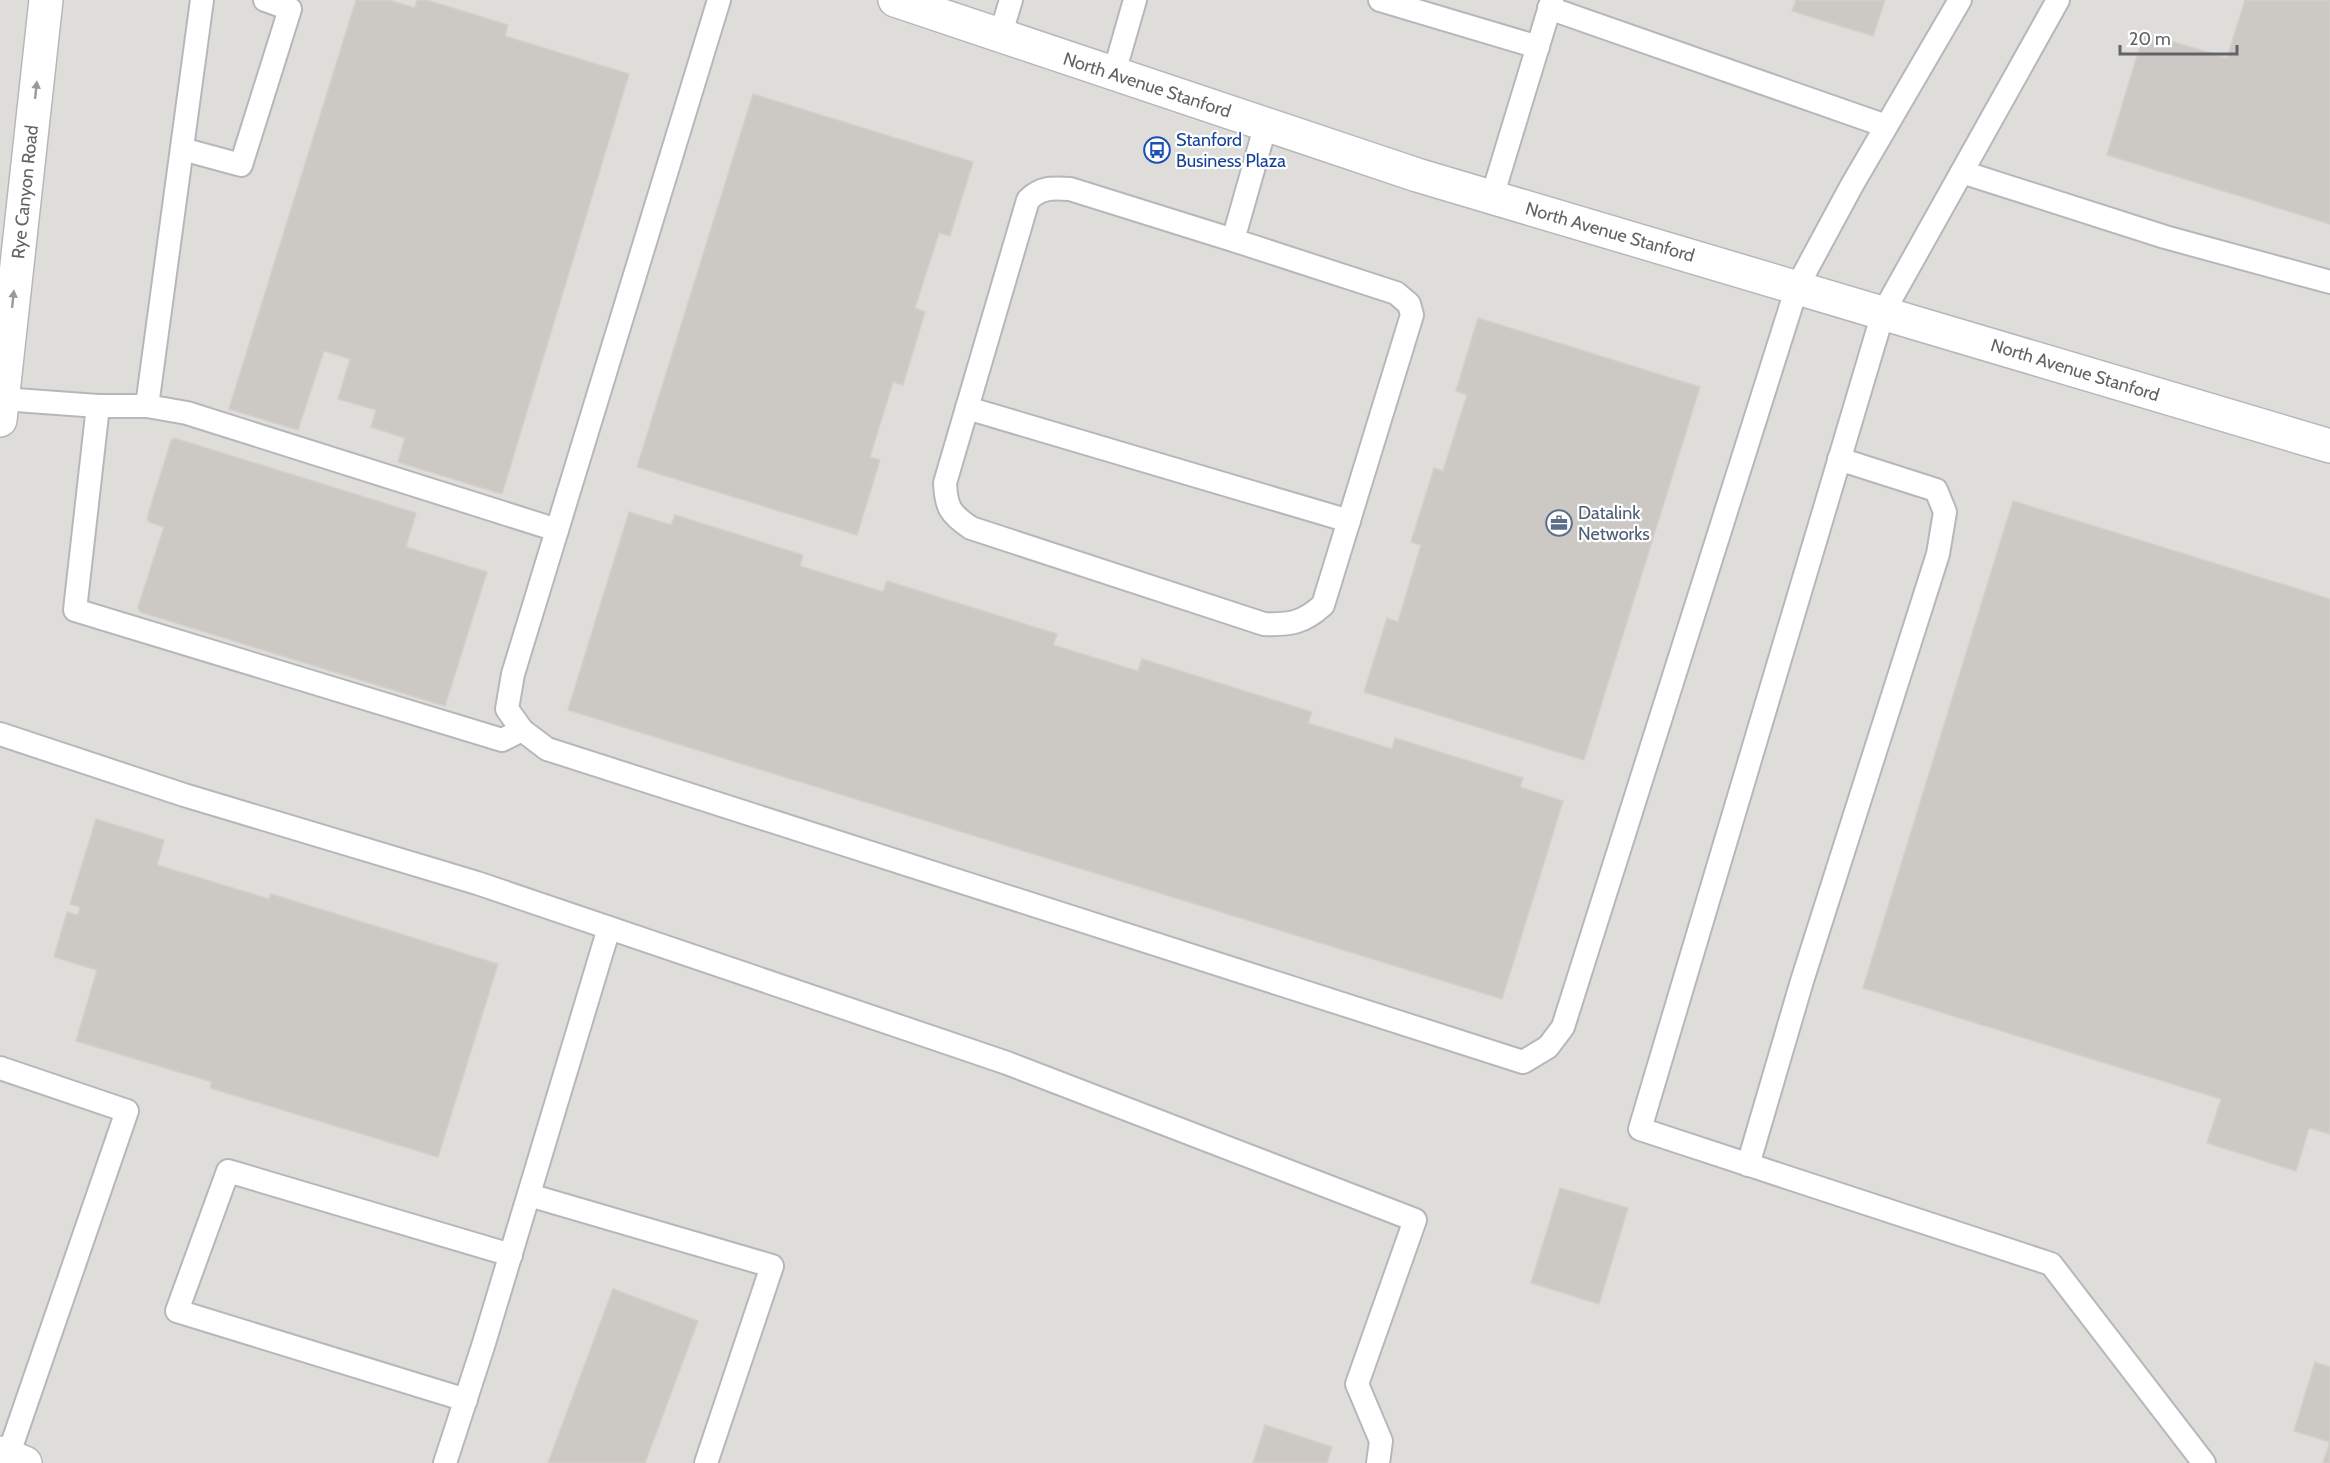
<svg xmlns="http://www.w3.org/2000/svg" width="2330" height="1463" font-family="Cabin,sans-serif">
<rect width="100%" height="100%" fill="#f0eee9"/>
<!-- industrial -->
<rect fill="#dfddda" x="0" y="0" width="2330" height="1463"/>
<!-- building -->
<g fill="#ccc9c5" stroke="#d4cfc7" stroke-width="1.5">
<path d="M356 0H389L415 8 417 0H427L508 25 505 36 629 74 502 494 398 462 405 438 371 427 376 410 338 399 350 359 324 351 298 430 229 409Z"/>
<path d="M1796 0H1885L1873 36 1792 11Z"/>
<path d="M2245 0H2330V224L2107 155 2144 33 2227 58Z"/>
<path d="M753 94 973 162 950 236 939 233 915 308 925 312 903 385 893 382 870 457 880 460 857 535 637 467Z"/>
<path d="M1478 318 1700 387 1584 760 1364 692 1387 618 1398 622 1421 545 1411 542 1434 468 1443 471 1467 395 1456 391Z"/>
<path d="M174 438 416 513 406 547 487 572 445 706 140 612 138 607 164 527 149 522 147 518 171 441Z"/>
<path d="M2013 501 2330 599V1134L2309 1128 2296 1171 2207 1143 2221 1099 1863 988Z"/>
<path d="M629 512 671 525 675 515 803 555 800 566 883 592 887 581 1057 634 1053 645 1138 671 1142 659 1312 712 1308 723 1392 749 1395 738 1523 778 1520 787 1563 801 1502 999 568 710Z"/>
<path d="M96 819 164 840 157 865 269 899 271 894 498 964 438 1157 210 1088 212 1082 76 1041 97 970 54 957 67 912 78 915 80 907 70 904Z"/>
<path d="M1560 1188 1628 1208 1599 1304 1531 1283Z"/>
<path d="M613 1289 698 1321 645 1463H548Z"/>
<path d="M2315 1362 2330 1367V1463H2323L2330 1442 2294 1431Z"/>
<path d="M1265 1425 1332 1447 1327 1463H1253Z"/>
</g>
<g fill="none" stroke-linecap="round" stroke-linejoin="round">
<!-- lane casing -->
<g stroke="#b5b8bb" stroke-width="26">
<g id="lane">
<path d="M719 0 513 674 507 709 522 730 547 749 1523 1062 1548 1047 1563 1027 1797 287 1852 185 1960 0"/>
<path d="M1380 0 1538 47"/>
<path d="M2058 0 1883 313 1640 1129 2051 1264 2204 1463"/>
<path d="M1549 8 1886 126"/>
<path d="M1000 36 1011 0"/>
<path d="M1114 73 1135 0"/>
<path d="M182 149 241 165 290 9 265 0"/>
<path d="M1962 172 2165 237 2330 282"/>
<path d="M1492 197 1552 0"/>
<path d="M1233 240 1070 189C1052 188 1041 187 1028 200L945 483C946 507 950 514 971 528L1264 624C1290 625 1303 623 1323 605L1412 315 1409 304 1396 293 1233 240 1266 124"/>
<path d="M2 399 98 406 75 610 502 740 522 730"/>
<path d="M98 406H147L187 413 557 530"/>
<path d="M147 406 202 0"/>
<path d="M967 408 1349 521"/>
<path d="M0 734 184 795 477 883 1007 1063 1415 1220 1357 1384 1381 1441 1378 1463"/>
<path d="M0 1068 127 1111 8 1456"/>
<path d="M1748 1165 1802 981 1938 554 1945 512 1936 490 1839 459"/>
<path d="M529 1195 772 1266 706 1463"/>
<path d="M466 1400 177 1311 228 1171 511 1255"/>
<path d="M445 1463 484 1343 609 928"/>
</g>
</g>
<!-- street casing -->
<g stroke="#b5b8bb" stroke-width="36">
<path id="street" d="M0 1453 25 1463"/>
</g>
<!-- secondary casing -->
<g stroke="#b5b8bb" stroke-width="36">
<g id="secondary">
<path d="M895 0 1417 175 2330 446"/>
<path d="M0 420 46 0"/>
</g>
</g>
<!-- lane -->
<use href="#lane" stroke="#fff" stroke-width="22"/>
<!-- street -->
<use href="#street" stroke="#fff" stroke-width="33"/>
<!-- secondary -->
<use href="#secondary" stroke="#fff" stroke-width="33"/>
</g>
<!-- one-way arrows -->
<defs><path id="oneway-solid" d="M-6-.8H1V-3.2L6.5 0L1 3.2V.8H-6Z" transform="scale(1.5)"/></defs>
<g fill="#989a9c">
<use href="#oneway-solid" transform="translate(36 90) rotate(-84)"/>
<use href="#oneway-solid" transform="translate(13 299) rotate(-84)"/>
</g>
<!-- icons -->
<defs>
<g id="bus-ring" transform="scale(1.35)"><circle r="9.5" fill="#fff" stroke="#1a4fb4" stroke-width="1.5"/><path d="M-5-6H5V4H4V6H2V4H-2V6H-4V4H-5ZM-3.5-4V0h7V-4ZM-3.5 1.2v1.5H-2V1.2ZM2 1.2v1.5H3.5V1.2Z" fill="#1a4fb4"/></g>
<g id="office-ring" transform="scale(1.35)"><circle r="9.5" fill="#fff" stroke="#5c6f8a" stroke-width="1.5"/><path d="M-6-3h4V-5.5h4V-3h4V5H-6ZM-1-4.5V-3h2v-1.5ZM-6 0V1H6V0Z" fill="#5c6f8a"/></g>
</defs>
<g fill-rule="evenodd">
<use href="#bus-ring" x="1157" y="150"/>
<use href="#office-ring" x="1559" y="523"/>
</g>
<g text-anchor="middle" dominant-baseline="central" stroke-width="4.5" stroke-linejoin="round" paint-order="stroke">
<!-- street labels -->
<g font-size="18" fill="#606467" stroke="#fff">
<text transform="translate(1147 85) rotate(18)">North Avenue Stanford</text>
<text transform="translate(25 192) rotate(-84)">Rye Canyon Road</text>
<text transform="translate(1610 232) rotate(16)">North Avenue Stanford</text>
<text transform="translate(2075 370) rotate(17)">North Avenue Stanford</text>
</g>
<!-- transit labels -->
<g font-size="18" fill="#164399" stroke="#fff" text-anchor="start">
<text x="1176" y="140">Stanford<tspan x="1176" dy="21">Business Plaza</tspan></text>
</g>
<!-- service labels -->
<g font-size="18" fill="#4e5e75" stroke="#fff" text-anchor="start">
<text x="1578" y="513">Datalink<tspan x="1578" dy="21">Networks</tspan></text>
</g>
</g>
<!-- scale -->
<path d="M2120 45v9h117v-9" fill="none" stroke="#606467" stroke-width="3"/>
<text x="2129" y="45" font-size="18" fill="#606467" stroke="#ffffff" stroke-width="4.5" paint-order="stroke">20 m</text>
</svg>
